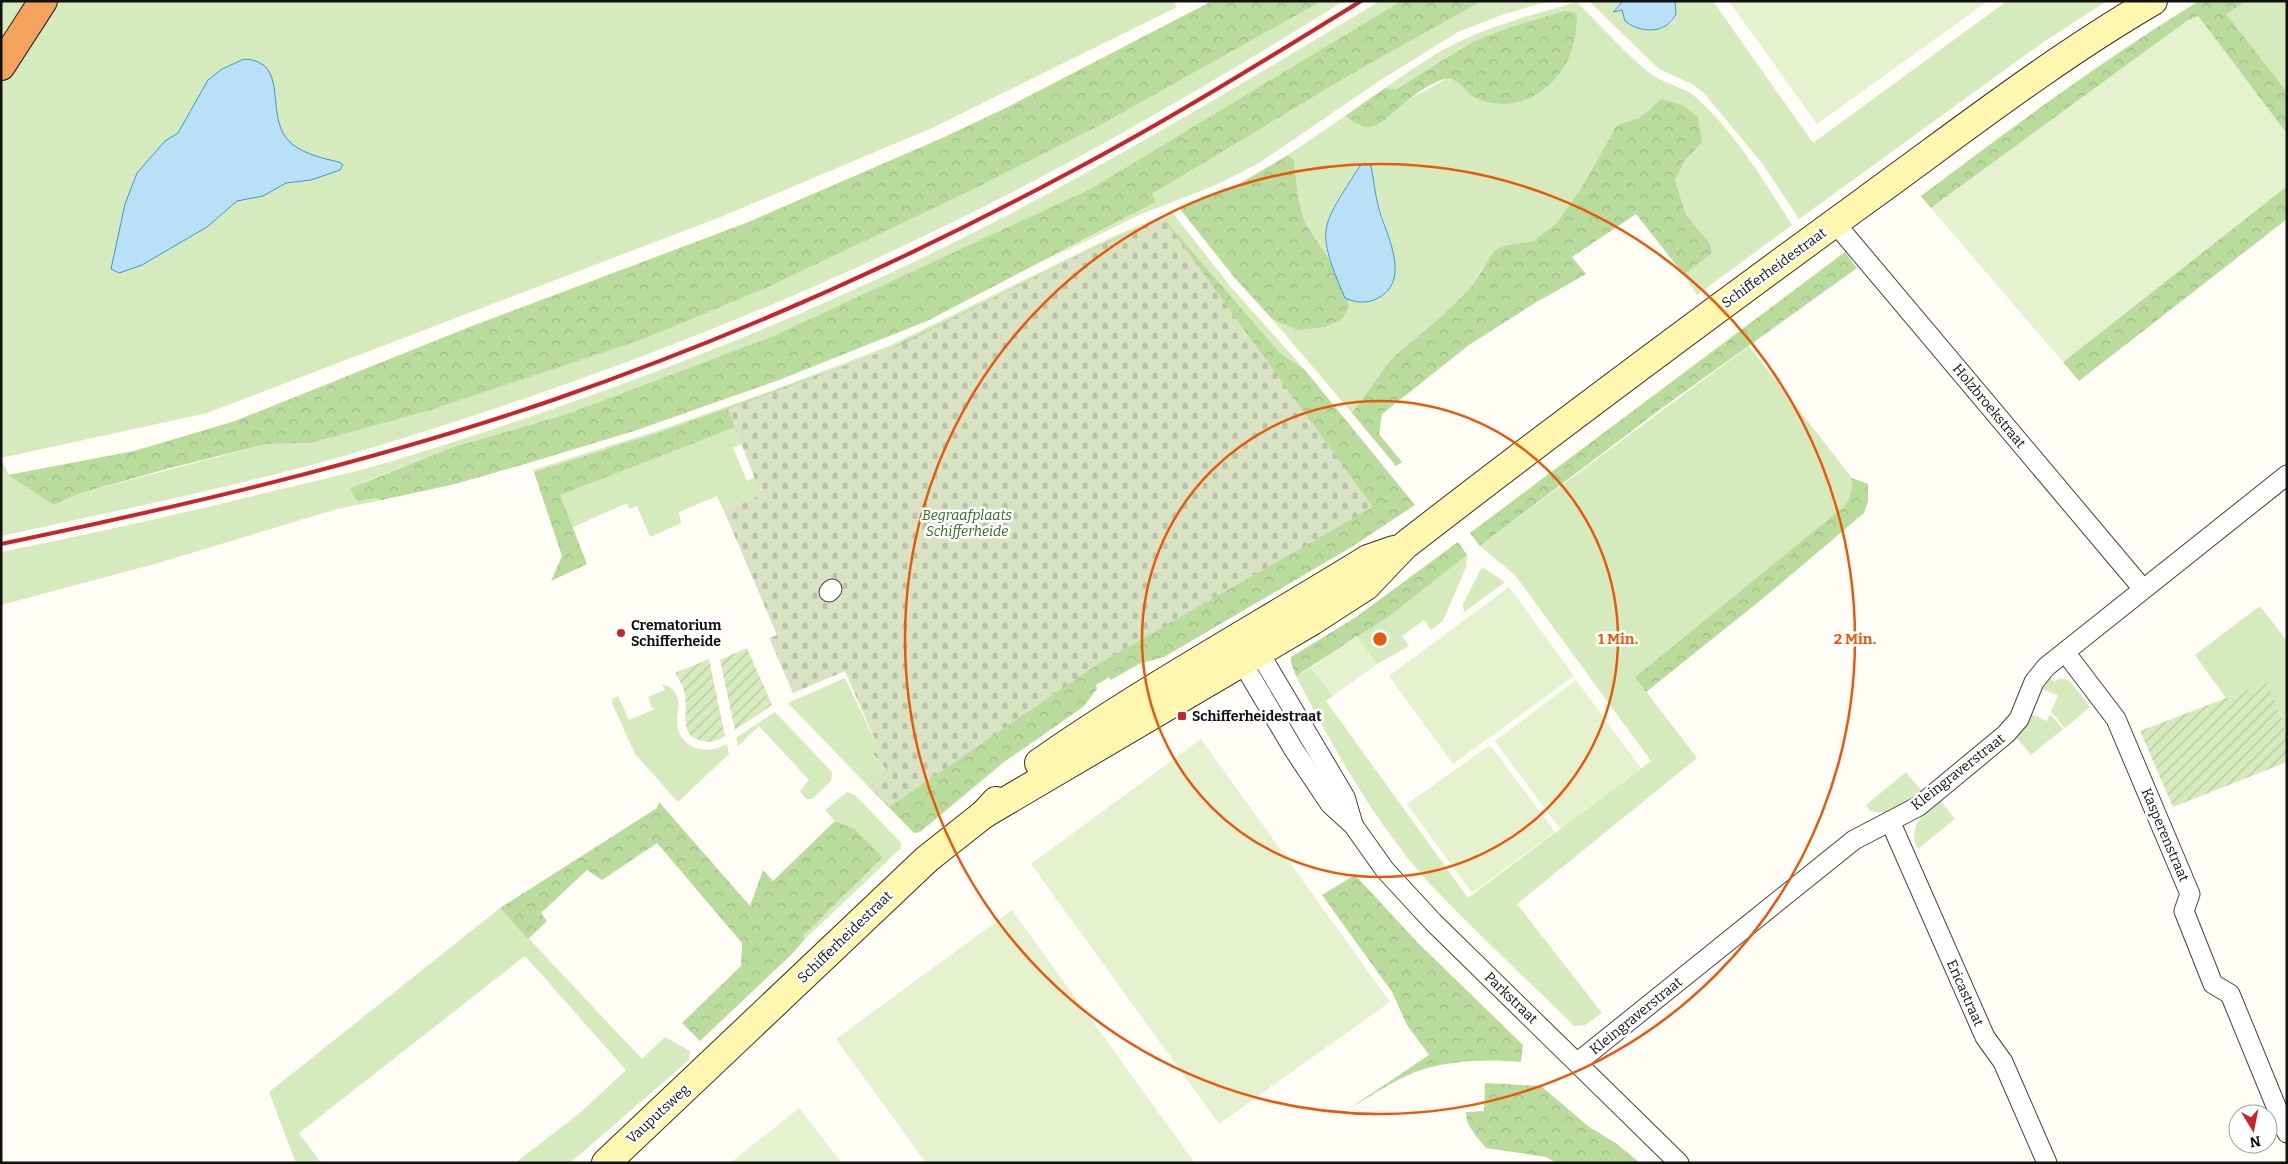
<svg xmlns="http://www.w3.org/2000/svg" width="2288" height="1164" font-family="Bitter,serif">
<defs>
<pattern id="forest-crowns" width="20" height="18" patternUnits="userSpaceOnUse" patternTransform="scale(1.25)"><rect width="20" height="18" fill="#b9dc9c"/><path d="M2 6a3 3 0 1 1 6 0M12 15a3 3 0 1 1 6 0" fill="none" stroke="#9ebc85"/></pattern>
<pattern id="cemetery-stones" width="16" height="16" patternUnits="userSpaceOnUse" patternTransform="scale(1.25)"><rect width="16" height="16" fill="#d9e3c4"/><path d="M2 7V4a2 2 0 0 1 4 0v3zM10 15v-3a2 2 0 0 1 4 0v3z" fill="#b9c2a7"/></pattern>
<pattern id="garden-furrows" width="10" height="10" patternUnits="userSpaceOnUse" patternTransform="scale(1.25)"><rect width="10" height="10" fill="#d5ebbd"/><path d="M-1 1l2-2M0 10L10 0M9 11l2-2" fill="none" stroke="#b6c8a1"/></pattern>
</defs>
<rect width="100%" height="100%" fill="#fffdf5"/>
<!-- grass -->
<g fill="#d5ebbd" fill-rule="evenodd">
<path d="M1,1H35L1,56Z"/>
<path d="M53,1H1173L1177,7L932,128L723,216L207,413L1,458V80Z"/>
<path d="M1322,1H1344C1222,77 1098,150 969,214C777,310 576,386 371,448C250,484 125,509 1,536V458L9,475L55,505L81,493L266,444L311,443L646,338L764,289L968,192L1102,124Z"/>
<path d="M1380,1H1401L1092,188L773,336L567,414L450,448L364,482L360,501L377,498L382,500L337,509L158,563L1,605V552C90,534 178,515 265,493C306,483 348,474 389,462C563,409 736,346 901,268C1067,190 1223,95 1380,1Z"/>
<path d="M1482,1H1549L1504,14L1458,32L1382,79L1259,163L1216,185L1139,215L1041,263L1156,202L1152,194L1355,72Z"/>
<path d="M1589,1H1623L1612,11L1622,9L1636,28C1648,30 1674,30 1676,14C1677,10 1675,5 1675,1H1713L1813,143L2007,1H2107L2042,43L1799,219L1762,163L1704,93L1692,84L1659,69Z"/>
<path d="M2246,1H2287V92L2225,14Z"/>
<path d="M1577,2C1600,25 1623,51 1648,72C1663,84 1684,86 1698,99C1736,134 1764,181 1792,225L1697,295L1684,275L1712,253L1710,243L1686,215L1675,180L1684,162L1702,141L1651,107L1639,118L1617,125L1580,190L1556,225L1533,241L1507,245L1482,268L1472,286L1443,315L1391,359L1352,413L1272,319L1297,330L1348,308V299C1358,303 1368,303 1378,298C1412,281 1383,223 1376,197C1373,187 1373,177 1371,166H1360C1340,196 1316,221 1329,259L1305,223L1298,198L1294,160L1288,155L1345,116L1360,127L1446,79L1455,80L1474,97L1574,46L1576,13L1472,42L1395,89L1385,88C1411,70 1437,51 1467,38C1502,22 1540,13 1577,2Z"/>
<path d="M1172,212L1230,286L1305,370L1279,352L1018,285L884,351L660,432L534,472L533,470L666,428L771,391L889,346L1112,237Z"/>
<path d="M1749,346L1852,478C1852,491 1851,499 1842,508L1635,677L1697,758L1517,904L1602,1013L1585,1025L1574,1026C1527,979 1477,934 1431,885C1378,828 1332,746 1296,676L1311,668L1333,696L1326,701L1468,898L1651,761L1515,575L1480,546Z"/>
<path d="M870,375L815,473L724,511L717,496L679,512L681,523L650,537L637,506L629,509L627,503L571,528L559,495ZM792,422L806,453L747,481L733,448Z"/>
<path d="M1467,555L1466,567L1443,621L1431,630L1424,620L1402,636L1409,646L1377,664L1356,636L1391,615Z"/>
<path d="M1482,567L1505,582L1464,612L1463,604Z"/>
<path d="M2260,606L2287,641V734L2268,682L2226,698L2195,655Z"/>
<path d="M2049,677L2054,682L2060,678L2070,681L2090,707L2065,728L2051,712L2058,695L2041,689Z"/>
<path d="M845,678L879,749L873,755L887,770L868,786L788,703Z"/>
<path d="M662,684C671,686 676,691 678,700C680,707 676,715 677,723C679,749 707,756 727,744L729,754L678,802L635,754L612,703V699L618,696L629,720L655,709L652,708L648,697L665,690Z"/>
<path d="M775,712L832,772L831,781L812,799H806L800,791L809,780L759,726L738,746L736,738Z"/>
<path d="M2031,714L2047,721L2050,714L2063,729L2031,755L2016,737Z"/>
<path d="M1906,772L1922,791C1905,805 1893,816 1870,811L1866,805Z"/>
<path d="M847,792L855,795L901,843V848L805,939L803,936L883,857L855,829L835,821L825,810Z"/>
<path d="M1940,800L1955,819L1918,849C1906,827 1924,813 1940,800Z"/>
<path d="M500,908L642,1059L665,1037L690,1051L689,1060L570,1163H515L581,1112L626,1070L525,956L299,1133L321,1163H296L269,1092Z"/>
</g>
<!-- forest -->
<g fill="url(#forest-crowns)">
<path d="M1212,1H1322L1102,124L968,192L764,289L646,338L430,410L311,443L266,444L170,468L81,493L54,505L8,475L134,451L235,421L467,328L746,223L940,139L1008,107Z"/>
<path d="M1401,1H1482L1355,72L1152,194L1156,202L927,321L779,380L634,431L525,464L455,484L382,500L377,498L360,501L353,496L351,488L450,448L567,414L773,336L1092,188Z"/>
<path d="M2199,1H2246L2226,14L2287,92V134L2198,16L2187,21L1931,208L1921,196C2011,128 2103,60 2199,1Z"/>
<path d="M1565,11L1576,13L1577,17C1576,26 1576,38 1573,47C1560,88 1518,117 1476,98C1465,93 1458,76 1445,79C1423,84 1396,111 1379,124C1364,131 1357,125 1345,116L1385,88L1396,89L1472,42L1511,27Z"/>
<path d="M1661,99L1682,105L1698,117L1702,142L1684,162L1675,180L1686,215L1710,243L1712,253L1684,275L1636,214L1572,257L1586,274L1535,303L1469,345L1382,414L1379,434L1402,462L1396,466L1352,413L1391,359L1443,315L1472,286L1494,251L1507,245L1533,241L1556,224L1580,190L1617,125L1639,118Z"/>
<path d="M1288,155L1294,160L1298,198L1305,223L1329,259L1345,298L1348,299V308L1342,319L1325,327L1297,330L1272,319L1234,277L1180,209L1239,184Z"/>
<path d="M2287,186V219L2079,381L2063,362Z"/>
<path d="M1163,218L1279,352L1305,370L1415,505L1350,548L1164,657L1139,664L1111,680L1109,677L1096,685L1097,689L1083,707L1004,762L920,832L914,833L868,786L887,770L870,375L560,495L587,564L551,581L562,556L534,472L660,432L884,351L1104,243Z"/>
<path d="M1845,252L1857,268L1662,408L1480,546L1470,533Z"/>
<path d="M1852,478L1868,484V501L1864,513L1761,600L1646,692L1635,677L1842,508C1851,499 1852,491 1852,478Z"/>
<path d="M1458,542L1467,555L1391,615L1296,676L1291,663V657L1356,617Z"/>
<path d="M659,802L750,906L763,870L773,881L835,821L855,829L883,857L803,936L805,939L792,954L700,1041L682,1023L741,966L742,943L657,843L602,880L587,870L541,913L547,921L528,939L500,908L657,808Z"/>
<path d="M1355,875L1417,942L1523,1045L1521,1062C1489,1059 1452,1060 1421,1070C1397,1078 1369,1097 1347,1110L1429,1055L1407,1025L1392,992L1322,895Z"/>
<path d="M1485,1083L1541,1086L1588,1126L1617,1144L1640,1163H1557L1546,1157L1486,1148C1478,1138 1465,1125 1466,1112L1484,1111Z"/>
</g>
<!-- cemetery -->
<path fill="url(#cemetery-stones)" d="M1163,218L1373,507L1098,664L889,807L868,786L887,770L873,754L879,749L845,671L793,693L769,638L777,635L724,511L761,495L728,409L901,345L1076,257Z"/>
<!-- garden -->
<g fill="url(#garden-furrows)">
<path d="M747,648L772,705L735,730L720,660Z"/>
<path d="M709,659L725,736C718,741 711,743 703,741C678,737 688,713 685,695C684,687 679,680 675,673Z"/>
<path d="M2268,682L2287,734V762L2173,807L2140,731Z"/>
</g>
<!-- pitch -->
<g fill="#e6f2cf">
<path d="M1729,1H1988L1817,124Z"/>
<path d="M2198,16L2287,134V186L2063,362L1931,208L2187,21Z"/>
<path d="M1509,587L1574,676L1453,764L1389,676Z"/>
<path d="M1356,636L1377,664L1333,696L1311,668Z"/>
<path d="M1576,680L1641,768L1560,829L1495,741Z"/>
<path d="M1201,739L1390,1002L1219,1124L1031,864Z"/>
<path d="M1490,745L1555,832L1472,893L1407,804Z"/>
<path d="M1012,910L1195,1163H926L836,1039Z"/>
<path d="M799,1108L842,1163H730Z"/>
</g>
<!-- water -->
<g fill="#b9e0f7" stroke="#3f96cf">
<path d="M1623,1H1675L1676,14C1666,35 1640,33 1625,21L1622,10L1613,12Z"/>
<path d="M244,59C290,61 265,113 287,139C299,153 321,158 339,162L343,165L340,170L311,180L286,183L263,196L237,201L207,227L142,265L119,273L111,269L125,204L137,173L165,141L178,133L208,80L222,69Z"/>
<path d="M1365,163L1371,166C1374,181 1375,195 1379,209C1386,234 1412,280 1378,298C1367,304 1356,303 1345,298C1315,228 1320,228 1360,166Z"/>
</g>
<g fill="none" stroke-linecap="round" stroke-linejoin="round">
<!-- street casing -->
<g stroke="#444" stroke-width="21">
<g id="street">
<path d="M1835,223L2143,589"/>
<path d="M829,592L832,589"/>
<path d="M1249,646L1259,653L1266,664L1345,797L1353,824"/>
<path d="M1240,652L1242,662L1294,750L1330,804L1353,825L1385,870L1433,922L1679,1163"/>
<path d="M2065,652L2116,719L2190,894L2184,911L2213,984L2230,994L2287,1133"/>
<path d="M1890,821L1985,1037L2003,1062L2047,1163"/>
<path d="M1578,1062L1854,840L1919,806L2006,734L2019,719L2034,682L2046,667L2287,475"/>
</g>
</g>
<!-- secondary casing -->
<g stroke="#333" stroke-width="30">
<g id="secondary">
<path d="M1039,763C1145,689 1258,627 1368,559L1394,550"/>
<path d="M984,814L1312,621L1366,586L1404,546C1556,428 1711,313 1866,200C1960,132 2052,60 2153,1"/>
<path d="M606,1163L927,859L984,814L996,801"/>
</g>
</g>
<!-- highway casing -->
<g stroke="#222" stroke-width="30">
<path id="highway" d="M1,66L43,1"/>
</g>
<!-- street -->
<use href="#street" stroke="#fff" stroke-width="19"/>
<!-- secondary -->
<use href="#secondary" stroke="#fff6b0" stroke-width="28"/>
<!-- highway -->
<use href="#highway" stroke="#f5a25d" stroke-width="28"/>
<!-- rail -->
<path stroke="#c4262e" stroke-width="4" d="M1,544C188,505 372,462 553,400C732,338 907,260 1074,170C1172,118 1267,59 1361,1"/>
</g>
<!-- distance rings -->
<g fill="none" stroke="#e8590c" stroke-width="2.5">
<circle cx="1380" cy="639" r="238"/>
<circle cx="1380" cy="639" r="475"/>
</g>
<!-- markers -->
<g fill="#c4262e" stroke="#fff" stroke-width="2">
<circle cx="621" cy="633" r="5"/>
<rect x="1177" y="711" width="10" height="10" rx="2.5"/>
</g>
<g text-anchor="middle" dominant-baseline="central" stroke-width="5" stroke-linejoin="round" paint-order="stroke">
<!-- street labels -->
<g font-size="14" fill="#111" stroke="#fff">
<text transform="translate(1774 268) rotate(-36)">Schifferheidestraat</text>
<text transform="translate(1989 406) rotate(50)">Holzbroekstraat</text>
<text transform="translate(1958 772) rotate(-38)">Kleingraverstraat</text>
<text transform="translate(2165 835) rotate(67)">Kasperenstraat</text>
<text transform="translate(845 937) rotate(-44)">Schifferheidestraat</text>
<text transform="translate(1965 993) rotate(66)">Ericastraat</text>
<text transform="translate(1511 998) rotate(44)">Parkstraat</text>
<text transform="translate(1636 1016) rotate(-39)">Kleingraverstraat</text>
<text transform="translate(658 1114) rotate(-43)">Vauputsweg</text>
</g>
<!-- park labels -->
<g font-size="14" font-style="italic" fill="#2f6b1f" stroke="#fff">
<text x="967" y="515">Begraafplaats<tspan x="967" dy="16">Schifferheide</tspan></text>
</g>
<!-- poi labels -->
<g font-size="14" font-weight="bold" fill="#111" stroke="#fff" text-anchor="start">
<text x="631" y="625">Crematorium<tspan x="631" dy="16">Schifferheide</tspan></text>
<text x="1192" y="716">Schifferheidestraat</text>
</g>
</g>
<circle cx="1380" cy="639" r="8" fill="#e8590c" stroke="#fff" stroke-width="2.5"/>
<g font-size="15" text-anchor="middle" font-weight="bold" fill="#e8590c" stroke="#fff" stroke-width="5" stroke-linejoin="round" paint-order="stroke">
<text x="1618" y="644">1 Min.</text>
<text x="1855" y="644">2 Min.</text>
</g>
<!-- border -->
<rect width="2288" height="1164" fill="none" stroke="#111111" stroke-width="5"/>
<!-- north arrow -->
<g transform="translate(2253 1129) rotate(170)"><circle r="24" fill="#ffffff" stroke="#a0a0a0"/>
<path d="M0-4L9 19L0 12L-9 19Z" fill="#c4262e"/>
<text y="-8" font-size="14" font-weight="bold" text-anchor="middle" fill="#111111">N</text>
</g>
</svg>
